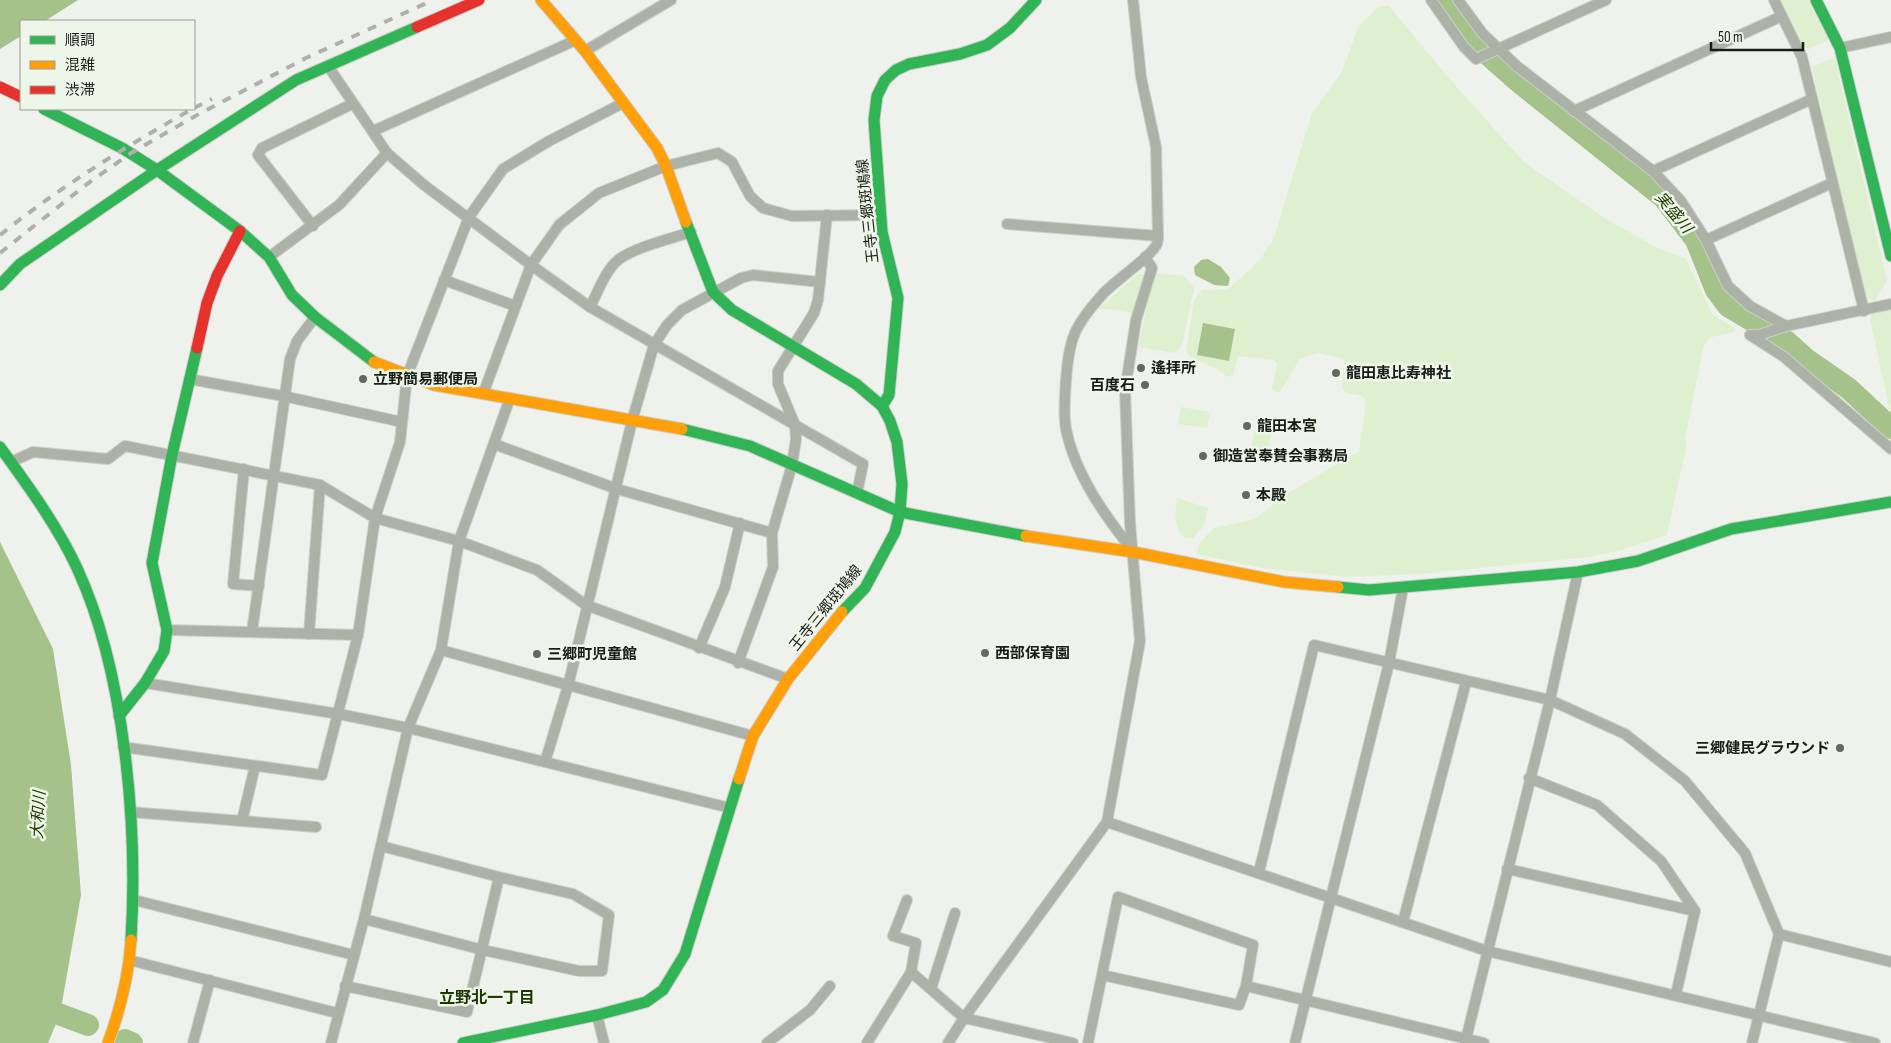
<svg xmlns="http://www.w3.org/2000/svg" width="1891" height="1043" font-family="'Sofia Sans Condensed','Noto Sans JP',sans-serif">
<rect width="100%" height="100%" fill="#eff2ec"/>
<!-- green -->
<g fill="#dff0d1">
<path d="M1781,0H1808L1828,38L1827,41L1809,49L1805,48Z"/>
<path d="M1380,6H1389L1448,77L1524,162L1606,219L1656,247L1686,259L1712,314L1736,329L1734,332L1712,337L1704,344L1685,439L1687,443L1667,535L1614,552L1588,557L1420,574L1347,577L1263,568L1196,554L1201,541L1214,528L1255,519L1285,495L1359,451L1366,401L1363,396L1346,393L1342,389L1344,360L1342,358L1317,353L1300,359L1280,392H1276L1272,389L1277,363L1274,360L1238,356L1233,375L1228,377L1218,370L1192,358L1186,352L1194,300L1202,290L1228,289L1259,261L1273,240L1312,113L1342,71L1359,25Z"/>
<path d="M1831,59H1835L1887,281L1875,301L1863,296L1812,67Z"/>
<path d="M1154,273L1184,276L1194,288L1182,346L1174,353L1138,347Z"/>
<path d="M1138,274H1146L1139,290L1133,313L1099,308Z"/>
<path d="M1889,310L1891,311V416L1870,319L1872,314Z"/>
<path d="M1181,407L1210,412L1207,428L1178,424Z"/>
<path d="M1254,431L1271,434L1268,452L1251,449Z"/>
<path d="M1177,498L1208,508L1204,525L1193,538H1185C1173,530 1175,510 1177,498Z"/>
</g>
<!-- water -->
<g fill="#a4c289">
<path d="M0,0H78L45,21H21V36L0,49Z"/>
<path d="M1208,259L1221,267L1230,278L1228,286L1214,285L1195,275L1194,267L1201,260Z"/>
<path d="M1203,323L1235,329L1229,361L1197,355Z"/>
<path d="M0,542L53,649L71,765L81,895L60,1014L48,1043H0Z"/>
</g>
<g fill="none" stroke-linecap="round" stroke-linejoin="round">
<!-- river -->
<g stroke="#a4c289" stroke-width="22">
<path d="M1447,0L1478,46L1520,83L1664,198L1696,240L1716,290L1728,306L1786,341L1806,359L1848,388L1891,428"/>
<path d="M32,1004L88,1025"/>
<path d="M125,1040L132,1043"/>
</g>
<!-- street casing -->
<g stroke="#cdcfcb" stroke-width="12">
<g id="street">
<path d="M1431,0L1464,47L1476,59L1606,0"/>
<path d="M1458,0L1483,34L1518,67L1653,171L1681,201L1706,240L1728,286L1750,306L1786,326"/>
<path d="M1774,0L1802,57L1864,311"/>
<path d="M1840,48L1891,37"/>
<path d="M585,51L671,0"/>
<path d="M328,66L387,153L424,185L531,265L590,307L863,464L857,493"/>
<path d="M1574,111L1782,16"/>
<path d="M373,131L576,40"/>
<path d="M1653,171L1812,99"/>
<path d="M1007,224L1158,236"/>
<path d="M313,226L258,155L262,148L352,104"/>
<path d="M1706,240L1832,183"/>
<path d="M269,257L339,205L387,153"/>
<path d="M444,280L515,306"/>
<path d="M590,307C598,292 605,271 618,260C635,247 670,239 691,232"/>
<path d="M1750,335L1784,357L1891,449"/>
<path d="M1750,335H1759L1786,326L1891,304"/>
<path d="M189,379L283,396L402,422"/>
<path d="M483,394L531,265L559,225L599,193L666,166L718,153L732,162L750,196L763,208L792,216L881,215"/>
<path d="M494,444L617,489L772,533"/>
<path d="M11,462L33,452L108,459L125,446L320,485L375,518L459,541L537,570L586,605L788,679"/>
<path d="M244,469L233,584L259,586"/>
<path d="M1133,551C1105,516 1075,474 1066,429C1063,413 1065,396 1066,380C1069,339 1074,326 1102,295C1114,281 1147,260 1155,247C1157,245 1158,240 1158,236L1156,147L1141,77L1133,0"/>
<path d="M167,630L358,635"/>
<path d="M252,632L290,359L297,341L315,317"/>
<path d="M309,634L320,485"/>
<path d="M699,648L725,587L740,523"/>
<path d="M441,650L753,736"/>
<path d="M738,663L773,567L772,533L792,465L796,439L795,425L778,384V371L814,313L818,300L827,215"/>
<path d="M145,683L339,714L408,728L730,808"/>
<path d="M123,747L322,775L358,635L375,518L400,442L407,376L469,217L503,169L549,141L623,103"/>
<path d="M545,762L568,686L632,421L654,345L667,325L682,310L741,278L753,275L820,282"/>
<path d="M1529,778L1597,805L1661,861L1695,911L1676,994"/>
<path d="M130,812L242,821L255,766"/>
<path d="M242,821L316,827"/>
<path d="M1107,822L1487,951L1875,1043"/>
<path d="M1507,869L1695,911"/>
<path d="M1259,872L1314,645L1550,700L1625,734L1685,781L1745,853L1779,934"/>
<path d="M134,900L354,955"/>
<path d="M907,900L893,936L916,943L911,972"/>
<path d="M364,919L483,950L579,971H602L609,915L573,894L499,877L381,846"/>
<path d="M1403,922L1466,682"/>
<path d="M129,960L337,1013"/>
<path d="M1102,975L1239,1005L1246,986"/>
<path d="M345,986L467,1012L499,877"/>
<path d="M931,989L955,913"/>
<path d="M597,1015L604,1043"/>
<path d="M193,1043L210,980"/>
<path d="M331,1043L364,919L408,728L441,650L459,541L510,398"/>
<path d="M767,1043L810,1010L830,986"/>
<path d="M867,1043L911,972L964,1018L1073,1043"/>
<path d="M948,1043L964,1018L1107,822L1140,641L1130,523L1125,390L1136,320L1152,268L1145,257"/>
<path d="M1088,1043L1118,897L1253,945L1246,986L1484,1043"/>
<path d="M1295,1043L1389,663L1403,588"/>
<path d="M1465,1043L1550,700L1578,572"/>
<path d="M1752,1043L1779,934L1891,962"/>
</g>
</g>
<!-- fast casing -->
<g stroke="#cdcfcb" stroke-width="13">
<g id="fast">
<path d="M1816,0L1840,48L1891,256"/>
<path d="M44,109L122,148L157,170L240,231L269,257L292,295L315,317L374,362"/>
<path d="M686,222L713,292L732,310L856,384L882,406L890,421L897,442L902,484L900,512L895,532L865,588L842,612"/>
<path d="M0,285L20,264L157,170L296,80L417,27"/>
<path d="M882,406L889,395L898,298L882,232L874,120L877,96L885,80L896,70L909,64L960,54L987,45L1010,28L1036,0"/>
<path d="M682,429L750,446L900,512L1026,536"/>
<path d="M0,447C28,486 57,525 77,568C125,672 138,827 131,940"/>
<path d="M1338,587L1369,590L1578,572L1638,561L1731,529L1891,502"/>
<path d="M119,716L145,683L164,651L167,630L152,563L172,455L197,348"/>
<path d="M463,1043L597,1015L646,1002L663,990L685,954L739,779"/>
</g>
</g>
<!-- slow casing -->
<g stroke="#cdcfcb" stroke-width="13">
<g id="slow">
<path d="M541,0L585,51L657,148L666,166L686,222"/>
<path d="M374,362L434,385L682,429"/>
<path d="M1026,536L1133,552L1284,582L1338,587"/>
<path d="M739,779L753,736L788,679L842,612"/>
<path d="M108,1043C120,1010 129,976 131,940"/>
</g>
</g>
<!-- jam casing -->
<g stroke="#cdcfcb" stroke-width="13">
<g id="jam">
<path d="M417,27L479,0"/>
<path d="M0,87L21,97"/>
<path d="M197,348L207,303L217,276L240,231"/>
</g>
</g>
<!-- street -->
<use href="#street" stroke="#acb2a7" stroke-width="10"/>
<!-- fast -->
<use href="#fast" stroke="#30b455" stroke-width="11"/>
<!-- slow -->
<use href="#slow" stroke="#ff9f0a" stroke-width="11"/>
<!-- jam -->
<use href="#jam" stroke="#e5322d" stroke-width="11"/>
<!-- rail -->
<g stroke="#adb1a9" stroke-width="4" stroke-dasharray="9 9" stroke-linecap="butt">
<path d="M194,108L212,99"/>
<path d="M0,235C60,187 125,147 192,109"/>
<path d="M0,253L87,184L131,153L199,114L306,58L433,0"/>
</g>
</g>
<!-- markers -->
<g fill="#656762" stroke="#eef5e9" stroke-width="2">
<circle cx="1141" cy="368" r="5"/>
<circle cx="1336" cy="373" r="5"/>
<circle cx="363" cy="379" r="5"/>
<circle cx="1145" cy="385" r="5"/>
<circle cx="1247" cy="426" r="5"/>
<circle cx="1203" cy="456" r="5"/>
<circle cx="1246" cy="495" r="5"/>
<circle cx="985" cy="653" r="5"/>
<circle cx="537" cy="654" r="5"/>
<circle cx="1840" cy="748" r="5"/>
</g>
<g text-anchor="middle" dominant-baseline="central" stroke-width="5" stroke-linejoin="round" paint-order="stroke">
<!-- street labels -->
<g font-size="15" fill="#1a1c18" stroke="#eef5e9">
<text transform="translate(868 211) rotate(-96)">王寺三郷斑鳩線</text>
<text transform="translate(826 608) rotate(-51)">王寺三郷斑鳩線</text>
</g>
<!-- poi labels -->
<g font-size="15" font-weight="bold" fill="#1a1c18" stroke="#eef5e9" text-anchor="start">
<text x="1151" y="368">遙拝所</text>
<text x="1346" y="373">龍田恵比寿神社</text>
<text x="373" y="379">立野簡易郵便局</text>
<text x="1135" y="385" text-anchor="end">百度石</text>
<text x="1257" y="426">龍田本宮</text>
<text x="1213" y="456">御造営奉賛会事務局</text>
<text x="1256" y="495">本殿</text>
<text x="995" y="653">西部保育園</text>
<text x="547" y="654">三郷町児童館</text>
<text x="1830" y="748" text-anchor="end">三郷健民グラウンド</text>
</g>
<!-- water labels -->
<g font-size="16" font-style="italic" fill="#223c01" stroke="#eef5e9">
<text transform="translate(1673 213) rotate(50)">実盛川</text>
<text transform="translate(39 815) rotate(-87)">大和川</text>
</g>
<!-- neighbourhood labels -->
<g font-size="16" font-weight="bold" fill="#1e3502" stroke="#eef5e9">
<text x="487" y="998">立野北一丁目</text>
</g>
</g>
<!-- legend -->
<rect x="20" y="20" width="175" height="90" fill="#eef5e9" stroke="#999e95"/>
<rect x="30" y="36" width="25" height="8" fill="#30b455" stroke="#999e95"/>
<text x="65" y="45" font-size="15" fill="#1a1c18">順調</text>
<rect x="30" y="61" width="25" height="8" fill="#ff9f0a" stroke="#999e95"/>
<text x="65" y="70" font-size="15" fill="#1a1c18">混雑</text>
<rect x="30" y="86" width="25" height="8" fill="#e5322d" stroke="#999e95"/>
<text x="65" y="95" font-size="15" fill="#1a1c18">渋滞</text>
<!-- scale -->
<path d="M1711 42v8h92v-8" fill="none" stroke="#1a1c18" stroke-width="2.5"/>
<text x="1718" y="42" font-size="15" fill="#1a1c18" stroke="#eef5e9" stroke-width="4" paint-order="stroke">50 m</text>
</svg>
